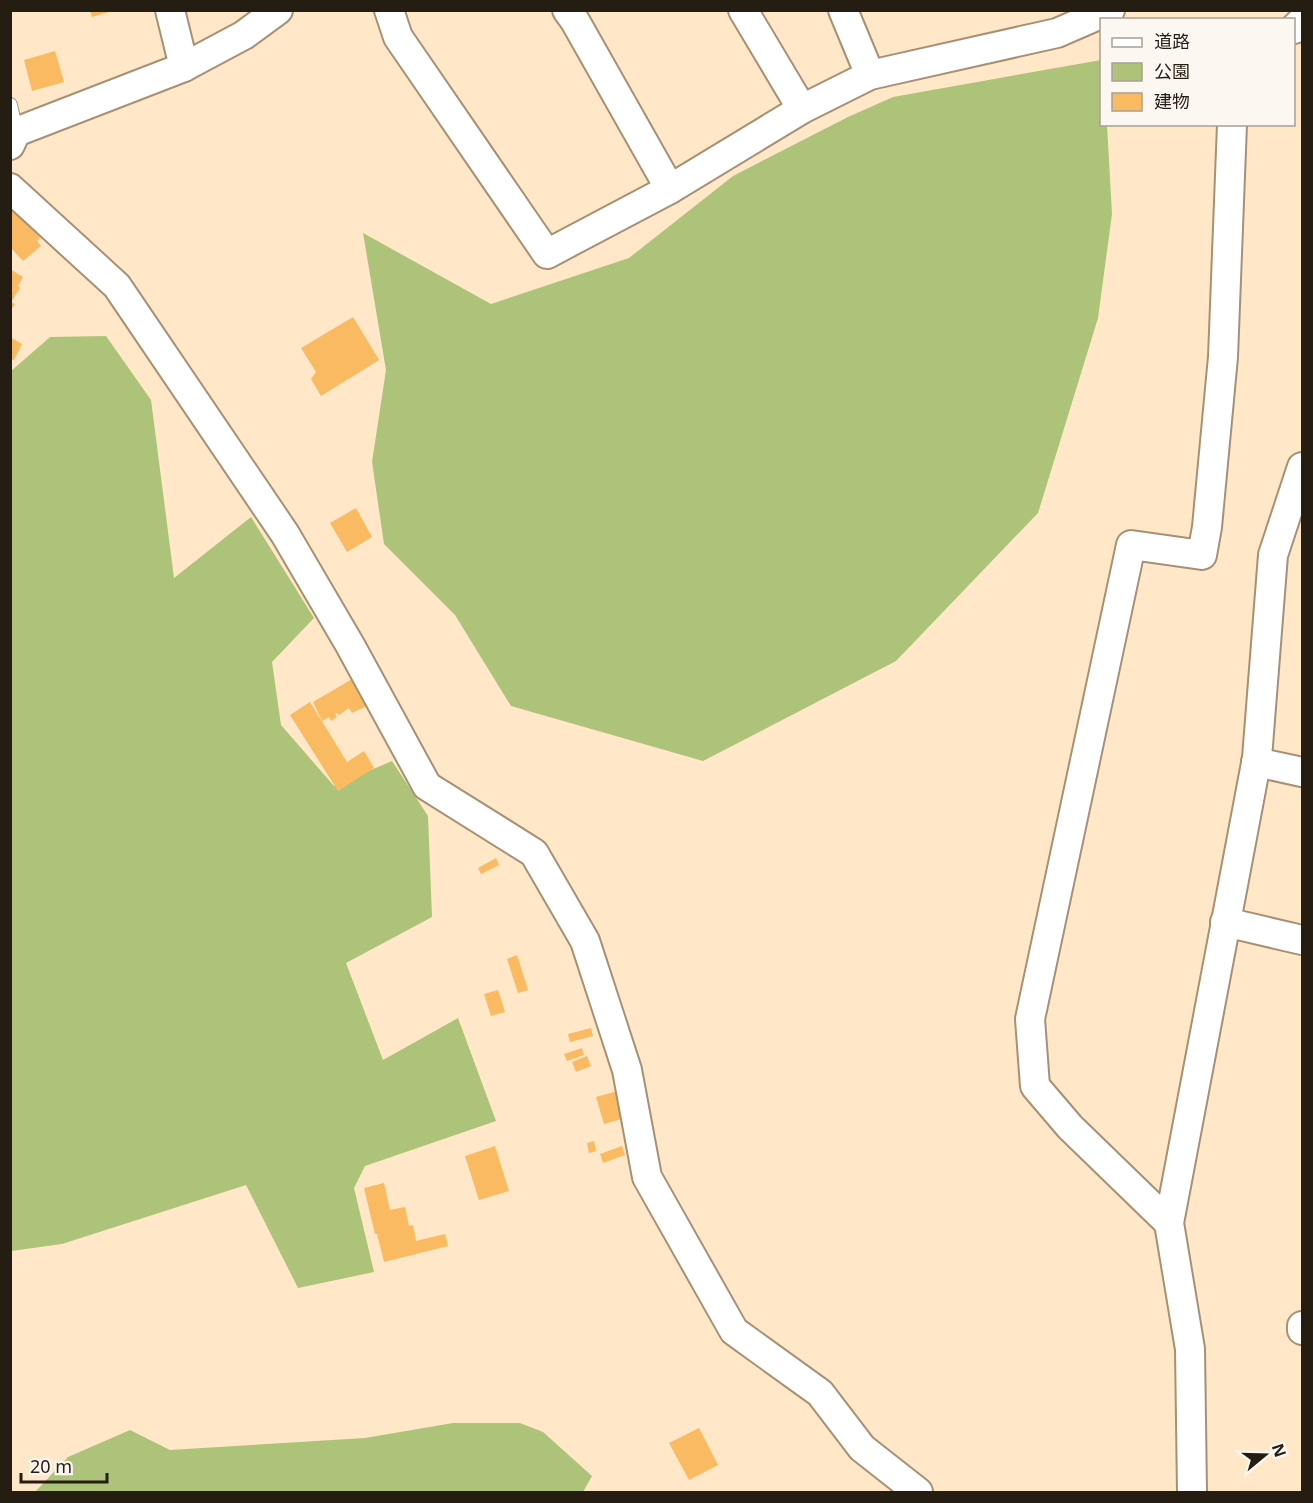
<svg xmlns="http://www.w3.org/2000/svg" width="1313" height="1503" font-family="'Noto Sans','Noto Sans JP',sans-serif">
<rect width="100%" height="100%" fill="#ffe7c8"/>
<!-- green -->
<g fill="#adc379">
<path d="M1101,60L1102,124L1107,125L1112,214L1098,318L1038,513L896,661L703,761L511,706L455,615L384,544L372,462L386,370L363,233L491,304L629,258L733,176L848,117L893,97Z"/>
<path d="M106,336L151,400L174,578L251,517L314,618L272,662L281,725L334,786L392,761L428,816L432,917L346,963L383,1060L458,1018L496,1121L365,1166L354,1188L374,1272L298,1288L246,1185L62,1244L11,1251L10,372L50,337Z"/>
<path d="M453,1423H520L543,1432L592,1476L583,1492H35L68,1457L130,1430L170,1450L365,1438Z"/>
</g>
<!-- building -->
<g fill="#f9ba61">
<path d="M90,10H112V11L92,17Z"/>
<path d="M55,51L64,82L32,91L24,60Z"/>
<path d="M19,203L38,226L33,230L40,238L37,241L41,246L23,261L10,247V211Z"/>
<path d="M10,269L23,277L18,286L20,288L11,302L15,304L10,311Z"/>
<path d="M353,317L379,360L321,396L311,379L316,372L301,348Z"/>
<path d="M10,337L22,344L14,360L10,359Z"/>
<path d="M356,508L372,537L347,552L330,523Z"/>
<path d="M359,675L373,703L352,713L349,708L339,715L337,713L335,714L337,717L331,721L329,717L322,721L313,702Z"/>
<path d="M310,702L347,762L364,751L374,768L338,791L290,715Z"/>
<path d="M496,858L499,865L481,874L478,868Z"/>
<path d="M517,955L528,990L518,993L507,959Z"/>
<path d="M498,990L505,1012L491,1016L484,994Z"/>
<path d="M591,1028L593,1036L570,1042L568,1034Z"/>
<path d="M582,1048L584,1055L567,1061L564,1054Z"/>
<path d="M587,1056L591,1066L576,1072L572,1062Z"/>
<path d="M621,1090L628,1117L604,1124L596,1097Z"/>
<path d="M594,1141L596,1151L589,1153L587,1143Z"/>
<path d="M495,1146L509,1191L479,1200L465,1156Z"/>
<path d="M622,1146L625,1155L603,1163L600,1154Z"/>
<path d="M384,1183L390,1210L405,1207L409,1226L413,1225L416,1241L445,1234L448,1246L384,1262L377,1234H375L364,1188Z"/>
<path d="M699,1428L718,1465L689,1480L669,1443Z"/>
</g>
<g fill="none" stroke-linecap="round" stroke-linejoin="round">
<!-- service casing -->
<g stroke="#a79074" stroke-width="16">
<path id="service" d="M10,105L16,132"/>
</g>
<!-- minor casing -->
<g stroke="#a79074" stroke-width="32">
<g id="minor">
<path d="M389,10L398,37L547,254L670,189L802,109L870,75L1057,33L1110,10"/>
<path d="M567,10L575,21L670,189"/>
<path d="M743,10L802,109"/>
<path d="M843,10L870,75"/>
<path d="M1294,29L1302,21"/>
<path d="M184,67L244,35L278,10"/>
<path d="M10,145L16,132L184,67L170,10"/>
<path d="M10,188L117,286L285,534L350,645L427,786L534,853L585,941L627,1070L647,1177L734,1331L820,1393L862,1448L918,1492"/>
<path d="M1256,762L1302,772"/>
<path d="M1225,922L1302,940"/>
<path d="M1169,1223L1070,1127L1035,1086L1030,1019L1131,545L1202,555L1207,527L1223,357L1232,124"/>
<path d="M1302,1326V1330"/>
<path d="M1192,1492L1190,1349L1169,1223L1257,758L1273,555L1302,467"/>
</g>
</g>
<!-- service -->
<use href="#service" stroke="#fff" stroke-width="14"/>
<!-- minor -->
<use href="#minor" stroke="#fff" stroke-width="28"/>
</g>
<!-- border -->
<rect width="1313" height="1503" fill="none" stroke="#261d12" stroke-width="24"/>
<!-- legend -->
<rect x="1100" y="18" width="195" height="108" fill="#fcf7f1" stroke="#a6a098" stroke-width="1.5"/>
<rect x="1112" y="38" width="30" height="9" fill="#ffffff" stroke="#a6a098" stroke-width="1.5"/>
<text x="1154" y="48" font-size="18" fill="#261d12">道路</text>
<rect x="1112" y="63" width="30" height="18" fill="#adc379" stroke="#a6a098" stroke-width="1.5"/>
<text x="1154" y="78" font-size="18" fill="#261d12">公園</text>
<rect x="1112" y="93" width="30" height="18" fill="#f9ba61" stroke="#a6a098" stroke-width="1.5"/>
<text x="1154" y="108" font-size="18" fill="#261d12">建物</text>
<!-- north arrow -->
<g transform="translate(1265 1455) rotate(71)" stroke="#fcf7f1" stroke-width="4.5" paint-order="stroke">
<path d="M0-4.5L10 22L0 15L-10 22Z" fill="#261d12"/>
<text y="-9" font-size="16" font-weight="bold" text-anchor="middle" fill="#261d12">N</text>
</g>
<!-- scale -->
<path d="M21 1473v9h86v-9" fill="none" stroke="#261d12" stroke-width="3"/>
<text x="30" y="1473" font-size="18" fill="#261d12" stroke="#fcf7f1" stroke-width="4.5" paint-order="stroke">20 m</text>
</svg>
